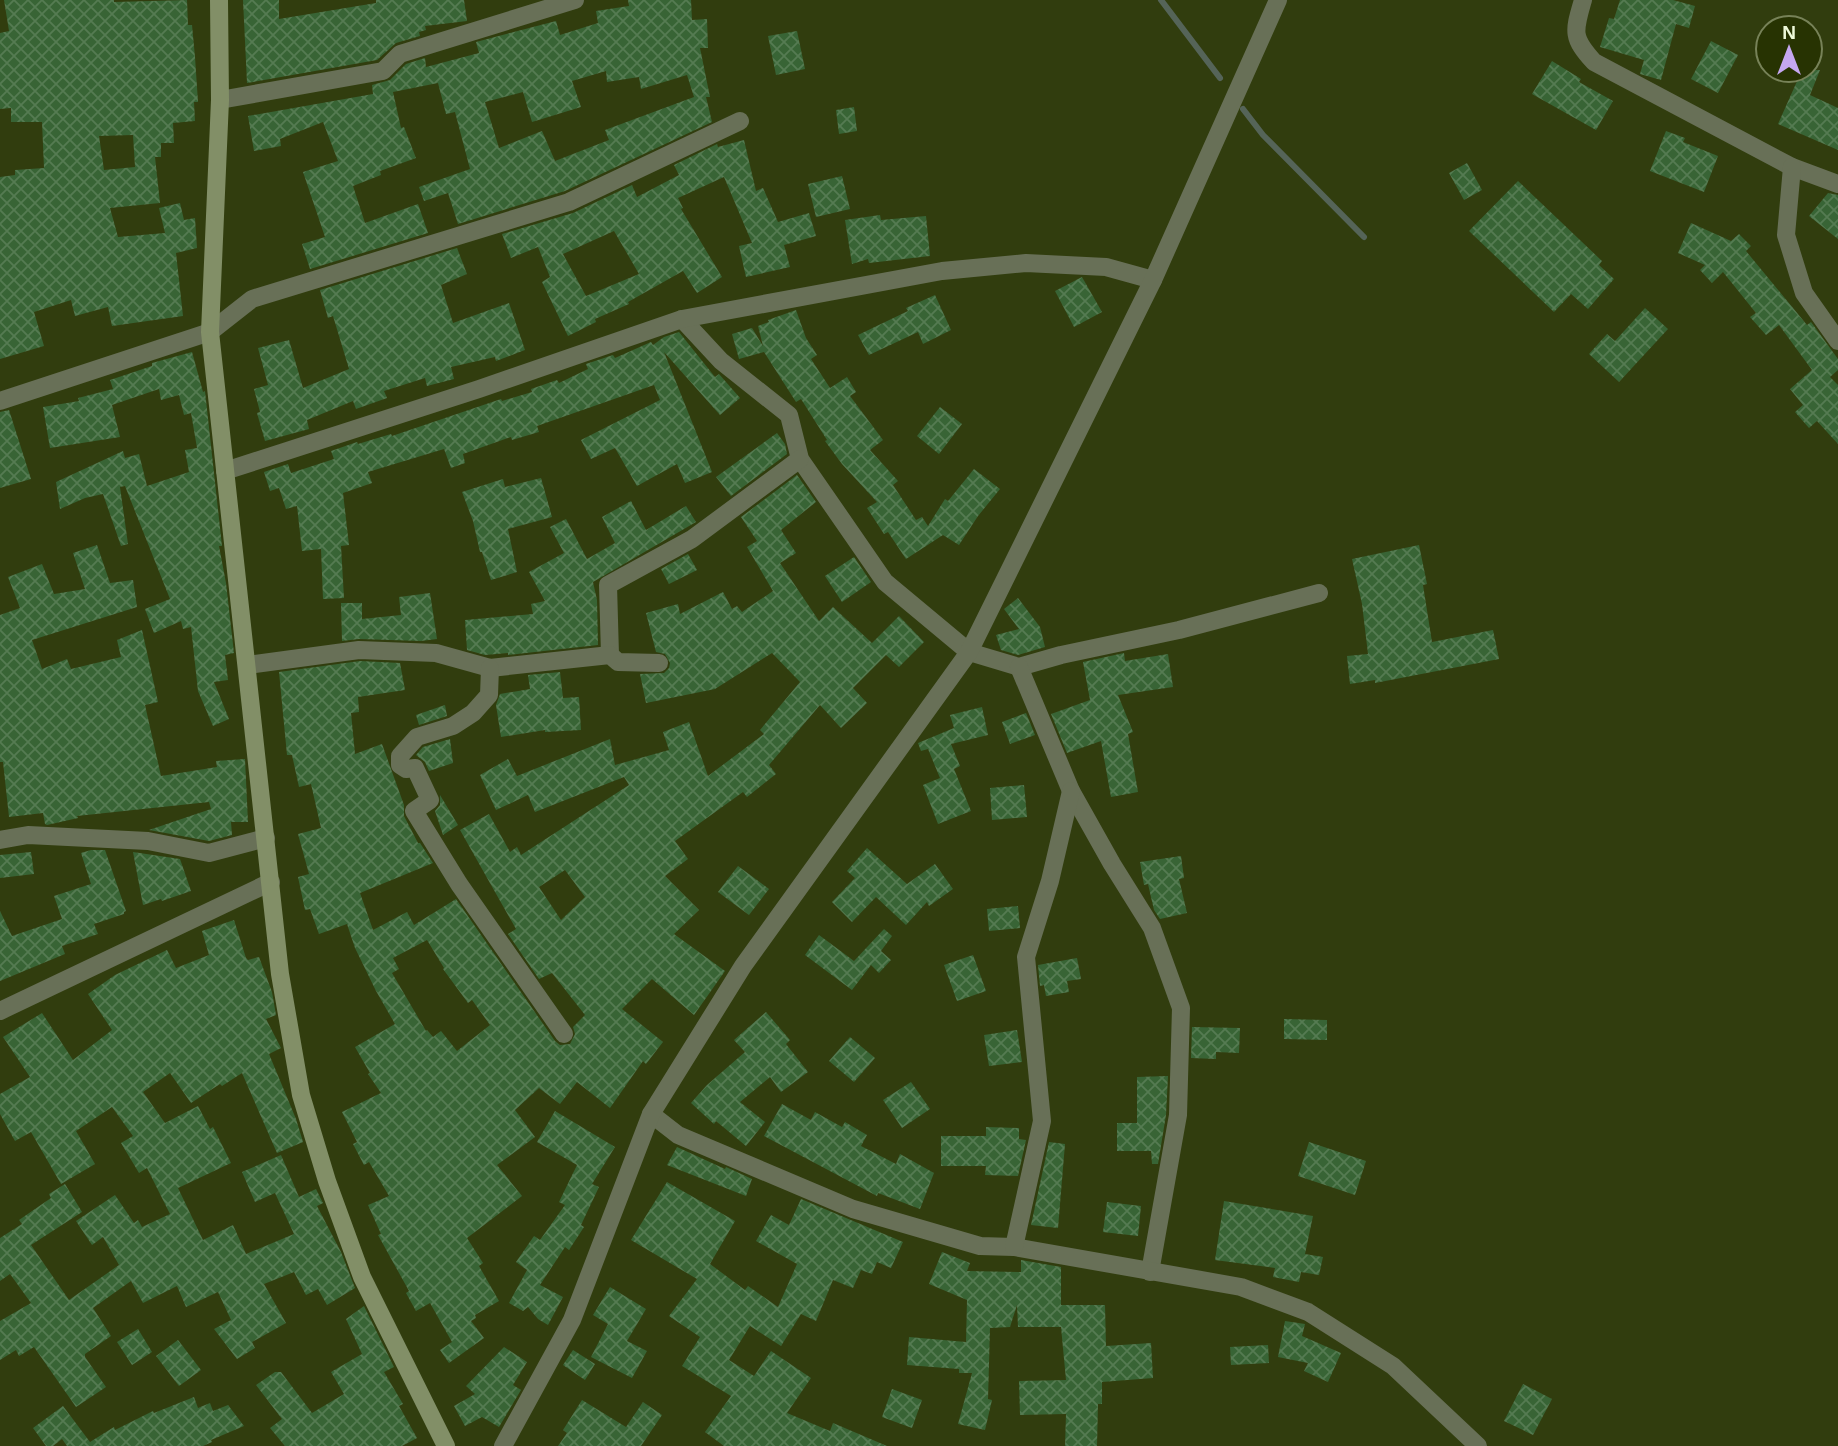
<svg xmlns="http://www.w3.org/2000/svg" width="1838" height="1446" font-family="Helvetica,sans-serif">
<defs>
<pattern id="building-cross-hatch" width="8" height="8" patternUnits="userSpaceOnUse" patternTransform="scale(1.75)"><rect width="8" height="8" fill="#386435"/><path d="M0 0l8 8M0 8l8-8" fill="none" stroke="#557b52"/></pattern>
</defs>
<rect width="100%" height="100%" fill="#313d0e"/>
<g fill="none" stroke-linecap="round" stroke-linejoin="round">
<!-- stream -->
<g stroke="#556458" stroke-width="6">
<path d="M1161,0L1220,78"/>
<path d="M1243,109L1263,135L1364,237"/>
</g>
</g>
<!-- building -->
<g fill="url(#building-cross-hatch)" fill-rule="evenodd">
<path d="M4,0H114V2L187,0L188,25H192L195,57L198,102H194L195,121L173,123L174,143H161V157H155L160,203L110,208L118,237L165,233L159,208L180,203L184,220L195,218L197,248L176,253L183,316L112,326L108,307L75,316L71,300L34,312L44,346L0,359V177L15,175V170L44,168L42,122H11V108L0,109V33L9,31ZM133,135L135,167L104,170L99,136Z"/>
<path d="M243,0H279V19L376,3V0H464L467,21L425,26L426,30L419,32L420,36L396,43L377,60L247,83Z"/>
<path d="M628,0H691L692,20L707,19L708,48H700L710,97H706L712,122L565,191L458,224L448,193L424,201L419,187L470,169L455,112L446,114L438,83L393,92L401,128L404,127L416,158L380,171L381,175L353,186L365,223L418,204L428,233L310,269L302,244L325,237L303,172L338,161L323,122L280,139L281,146L254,151L248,116L373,94L372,85L390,80L406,64L425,58L426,67L479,53L476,42L556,21L560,35L598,23L596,11L629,6ZM606,71L607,82L639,77L641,89L687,75L694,97L605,130L609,140L555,161L542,131L499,148L485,102L523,92L532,122L581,107L572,81Z"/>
<path d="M1620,0H1673L1695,6L1689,28L1676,24L1661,80L1640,74L1644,60L1600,47L1609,18L1614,19Z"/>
<path d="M797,31L805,69L776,75L768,36Z"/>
<path d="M1711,41L1738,55L1718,93L1691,79Z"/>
<path d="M1552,61L1581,79L1579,82L1613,101L1596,130L1532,94Z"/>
<path d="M1802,70H1820L1810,95L1838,108V150L1778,124Z"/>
<path d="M854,107L857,131L839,134L836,110Z"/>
<path d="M1666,131L1685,138L1683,142L1718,156L1704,192L1650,171Z"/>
<path d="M744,140L756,191L763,188L778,222L809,213L816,236L784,245L790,267L746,277L739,246L752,243L724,177L678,198L683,208L681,209L722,277L697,293L683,271L628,302L629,304L595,319L596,322L568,336L542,282L550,277L538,247L511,258L502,234L573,213L632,185L637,197L679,175L674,165L717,144L718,147ZM614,231L639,274L586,296L563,254Z"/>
<path d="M1467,163L1482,190L1464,200L1449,173Z"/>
<path d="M842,176L850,209L816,217L808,184Z"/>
<path d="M1518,181L1602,261L1599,265L1614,279L1588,309L1571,294L1554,312L1469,231Z"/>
<path d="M1828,193L1838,195V239L1809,216Z"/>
<path d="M880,215L881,220L926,216L930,256L869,263L868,259L852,264L845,220Z"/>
<path d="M1691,223L1731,241L1739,234L1751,246L1746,251L1807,325L1811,322L1838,359V370L1830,377L1838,385V444L1817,421L1809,428L1795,412L1803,405L1790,389L1812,370L1779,325L1766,335L1750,317L1756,313L1723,272L1712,283L1700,270L1705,265L1678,253Z"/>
<path d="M457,248L467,274L441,285L453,323L509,303L525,350L496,361L495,357L451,367L454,379L427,386L425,378L384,391L387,398L356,409L353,401L307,420L309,429L265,441L257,413L260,412L254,389L268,385L258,348L289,340L303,388L349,369L333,316L328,318L320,290Z"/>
<path d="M1082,277L1102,312L1074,327L1055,291Z"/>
<path d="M935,295L951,330L923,344L918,332L869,355L858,335L908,311L906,308Z"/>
<path d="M1645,308L1668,329L1619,382L1589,354L1607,334L1615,341Z"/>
<path d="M796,310L806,338L817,355L811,359L830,388L847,377L856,392L850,396L883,440L870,450L898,481L893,485L916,520L922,517L928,526L945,499L948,501L974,469L1000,489L978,516L959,545L943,535L906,559L888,532L884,534L867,508L877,502L842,464L825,441L827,440L801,399L796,402L764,352L739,359L732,334L752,328L763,346L758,326L769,322L768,320Z"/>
<path d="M679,332L715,377L719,374L740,398L720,415L664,352L712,472L685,483L677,464L637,486L615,448L591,459L581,440L660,400L654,385L537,426L539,432L512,440L511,437L463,454L465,463L451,468L444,449L368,472L372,483L343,493L349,545L341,546L344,598L323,599L321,549L302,551L297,506L286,509L279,488L270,491L264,472L288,464L291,473L334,459L331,451L357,442L358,444L391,434L392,436L501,399L502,401L532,392L531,389L557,380L559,383L588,369L586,364L613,355L615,358L651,342L653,345L664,337Z"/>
<path d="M192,352L203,392L205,391L222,546H219L226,583L234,653L225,655L228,680L214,682L229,719L213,726L198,691L191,627L183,629L181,621L154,633L145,609L170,599L125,486L120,487L128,544L121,546L103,494L85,498L60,509L56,482L123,451L125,458L139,454L147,486L189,472L185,450L197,448L191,413L184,415L179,395L161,400L159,389L112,405L120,437L50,448L43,407L79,401L78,398L113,389L110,380L152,366V363Z"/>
<path d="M940,407L962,424L939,454L917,436Z"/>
<path d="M9,410L31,479L0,488V412Z"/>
<path d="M777,433L785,444L787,454L731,496L716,477Z"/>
<path d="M797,475L816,502L781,530L796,553L780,563L819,621L833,607L872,643L899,616L924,642L899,667L886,655L853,688L867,703L841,728L820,705L769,765L776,774L747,797L743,792L675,841L688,859L665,876L699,910L674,934L725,971L694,1015L652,979L622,1009L663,1042L646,1064L643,1061L610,1108L577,1082L560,1104L539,1088L515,1110L535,1137L497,1165L522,1196L467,1238L483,1263L479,1266L499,1301L475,1315L476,1318L471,1321L484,1338L449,1363L440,1350L452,1342L430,1303L416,1311L406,1293L409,1291L378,1235L381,1234L368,1205L389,1196L369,1162L364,1165L353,1144L357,1142L342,1112L381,1093L368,1074L370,1073L355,1047L395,1024L376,991L355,948L347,924L319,934L310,909L305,910L298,877L309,874L298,834L321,828L311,784L299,787L292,755H287L279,672L360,661L400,663L405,690L358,697L359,712L351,713L355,754L382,744L404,805V816L418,843H420L433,863L360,893L373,930L407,912L414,925L456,899L555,1041L560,1045L570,1044L575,1034L573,1027L585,1015L552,973L539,979L508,934L516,929L460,830L489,814L510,852L517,847L521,855L629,785L624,777L535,812L528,795L496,810L480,775L508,759L517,776L610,739L615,765L669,750L663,732L689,722L708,776L764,734L760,730L800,682L772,653L715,689L646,703L640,674L664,673L669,668L670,663L665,654L656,652L646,613L678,604L680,614L723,592L732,609L737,606L742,612L773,591L747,547L757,541L741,517ZM565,870L585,897L561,920L539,887ZM427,940L444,968L443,969L468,1003L472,1000L490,1025L457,1051L441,1031L433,1037L427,1030L426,1031L392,973L399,969L393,958Z"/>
<path d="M541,478L552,517L508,529L517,572L491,580L482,552H480L473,521L462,492L503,479L505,487Z"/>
<path d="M631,501L646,530L686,506L696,522L593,582L597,600L598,645L508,655V653L485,655L467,650L465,620L533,614L531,604L545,601L529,572L564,553L550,527L566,519L587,559L615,543L602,517Z"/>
<path d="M97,545L110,583L133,580L137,607L32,640L42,669L67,659L71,669L121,657L117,640L142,630L158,702L145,705L161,776L217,767L216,761L245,759L248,822H231L232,835L209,841L149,830L211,809L209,802L77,816L78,818L47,825L45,824L43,813L9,817L3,762H0V615L20,608L8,577L42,564L54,594L85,589L73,553Z"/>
<path d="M1419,545L1427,584L1423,585L1432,642L1493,630L1499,659L1375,683V680L1350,684L1347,656L1368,654L1362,604L1352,559Z"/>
<path d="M688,554L697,570L669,584L661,569Z"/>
<path d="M854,557L871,582L842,602L825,576Z"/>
<path d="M430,593L437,639L421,641L359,639L342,641L341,603H362V619L401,615L399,597Z"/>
<path d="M1018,598L1040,627L1045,647L1018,655L1001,650L996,635L1019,629L1004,609Z"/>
<path d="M1124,653L1125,661L1168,654L1173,687L1118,695L1133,732L1128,734L1138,792L1111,797L1101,741L1067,753L1051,714L1090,700L1083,662Z"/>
<path d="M560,672L563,698L579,697L581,730L545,732V730L501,737L496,705L500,694L530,689L528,675Z"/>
<path d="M445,705L447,716L419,725L416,715Z"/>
<path d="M982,707L988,735L951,744L960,766L954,769L971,811L938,824L923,785L940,778L928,749L921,751L918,743L954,728L950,715Z"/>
<path d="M1026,713L1035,735L1010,744L1002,722Z"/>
<path d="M450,739L453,763L429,771L425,762L416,755L423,747Z"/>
<path d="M1024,785L1027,817L992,820L990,788Z"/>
<path d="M440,795L458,825L443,835L435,811L440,805Z"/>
<path d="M867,848L907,884L935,864L953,889L929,906L927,902L906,925L876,897L852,922L832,902L855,878L847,871Z"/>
<path d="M91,850H105L126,911L124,912V914L94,924L98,934L62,946L65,954L0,981V911L12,936L62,919L54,896L91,884L81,853Z"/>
<path d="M31,852L34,874L0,878V855Z"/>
<path d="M133,852L180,859L191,891L162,901L161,899L143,905Z"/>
<path d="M1181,856L1184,878L1179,879L1187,913L1160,919L1154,910L1148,884L1144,885L1140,862Z"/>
<path d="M738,866L769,889L749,915L718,892Z"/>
<path d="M1018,906L1020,928L989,931L987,909Z"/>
<path d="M234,920L246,958L248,960L259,957L272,992L276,1015L266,1019L281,1048L269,1054L296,1119L303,1142L277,1153L242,1073L222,1086L220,1084L191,1103L170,1073L143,1092L165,1123L198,1106L210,1129L213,1127L231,1163L178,1188L203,1240L233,1225L246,1254L294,1234L275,1193L255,1202L242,1172L281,1155L299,1197L316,1189L323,1203L317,1206L341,1252L355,1288L327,1305L318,1289L306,1295L294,1272L264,1284L286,1323L252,1342L255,1348L237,1359L214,1329L231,1320L218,1292L186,1307L177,1286L143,1303L131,1281L93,1308L111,1336L85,1354V1357L106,1387L76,1407L34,1347L19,1356L16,1350L0,1360V1321L31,1303L10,1274L0,1281V1238L22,1224L19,1220L51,1198L49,1194L65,1184L82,1212L31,1245L69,1300L119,1265L103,1237L92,1245L76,1221L115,1195L134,1223L138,1220L142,1227L170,1214L147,1168L139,1173L121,1143L133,1136L112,1107L76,1131L95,1164L61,1184L31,1132L15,1141L0,1114V1094L30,1077L3,1037L42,1013L73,1060L112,1030L88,994L115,975L167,950L176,968L209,955L202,931Z"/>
<path d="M884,929L892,936L881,951L891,960L879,973L871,965L852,990L805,955L819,935L854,961Z"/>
<path d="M973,955L986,991L957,1001L944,965Z"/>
<path d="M1077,958L1081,979L1067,981L1069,992L1046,996L1044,985L1040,986L1038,965Z"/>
<path d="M766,1012L790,1040L786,1044L808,1072L781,1092L770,1077L740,1102L765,1122L746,1146L716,1121L714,1124L691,1103L707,1085L745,1052L734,1040Z"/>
<path d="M1284,1019L1327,1020V1040L1284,1039Z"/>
<path d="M1192,1027L1240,1028L1239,1053L1216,1052V1059L1191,1058Z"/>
<path d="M1017,1030L1022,1062L989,1066L984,1035Z"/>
<path d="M850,1037L875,1058L854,1082L829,1061Z"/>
<path d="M1168,1076L1166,1115L1158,1164H1152L1151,1151H1117V1123H1137V1077Z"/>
<path d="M911,1082L930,1109L902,1128L883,1100Z"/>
<path d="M782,1104L811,1120L815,1112L842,1127L845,1122L867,1135L861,1146L896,1164L900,1154L934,1173L920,1209L878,1193L877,1196L764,1136Z"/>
<path d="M555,1111L615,1147L592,1184L599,1187L581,1225L584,1227L569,1250L565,1247L540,1285L563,1297L548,1325L538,1319L528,1307L523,1311L509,1303L527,1270L516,1262L534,1236L540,1240L565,1205L559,1202L577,1165L537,1142Z"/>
<path d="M986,1127L1019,1128V1139L1026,1140L1018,1176L985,1175L986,1166H941V1136H986Z"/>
<path d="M1049,1142L1065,1144L1058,1228L1031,1225Z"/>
<path d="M1309,1142L1366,1161L1355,1195L1298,1176Z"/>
<path d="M677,1147L725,1169L726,1167L752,1179L746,1196L667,1165Z"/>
<path d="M667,1182L735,1221L710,1264L745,1290L748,1286L778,1307L797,1264L756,1241L771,1215L789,1225L801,1199L903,1242L891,1268L877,1262L872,1274L861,1270L853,1288L833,1280L816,1321L801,1314L781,1346L750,1326L729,1360L754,1376L771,1351L811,1378L787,1413L830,1431L833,1423L887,1446H724L705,1432L731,1396L682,1366L700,1337L669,1316L697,1279L631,1240Z"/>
<path d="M1224,1201L1313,1216L1305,1254L1323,1257L1319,1275L1301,1272L1299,1282L1273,1277L1275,1268L1215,1260Z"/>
<path d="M1107,1202L1141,1206L1138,1236L1103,1232Z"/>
<path d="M942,1252L970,1263L967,1271L1021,1272V1260L1061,1267V1305H1105L1106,1346L1151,1343L1153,1378L1102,1382V1404H1098L1097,1446H1065L1066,1414L1020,1415L1019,1381L1066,1380L1061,1327H1018L1017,1305L1010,1327L990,1328L988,1399L992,1400L985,1430L958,1424L972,1373H959V1369L907,1365L909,1337L966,1342L967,1300L929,1284Z"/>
<path d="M610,1287L646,1309L627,1341L647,1351L632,1378L591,1357L608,1324L593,1315Z"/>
<path d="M364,1306L394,1367L384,1372L403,1404L399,1406L417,1438L402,1446H285L270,1428L282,1419L256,1385L275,1372H281L312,1413L344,1394L331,1372L362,1354L346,1319Z"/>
<path d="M1285,1321L1305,1324L1302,1336L1341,1353L1328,1382L1304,1371L1308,1363L1278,1357Z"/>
<path d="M138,1329L152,1352L132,1365L117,1342Z"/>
<path d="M178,1340L201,1370L179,1386L156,1356Z"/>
<path d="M1268,1345L1269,1363L1231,1365L1230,1347Z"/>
<path d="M504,1347L527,1362L513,1385L521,1390L499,1427L482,1417L465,1426L454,1406L475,1394L466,1386Z"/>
<path d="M573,1350L595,1364L585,1380L563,1365Z"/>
<path d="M1523,1384L1552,1399L1533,1435L1504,1421Z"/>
<path d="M892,1389L922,1400L912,1428L882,1417Z"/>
<path d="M194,1397L198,1408L210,1403L213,1411L228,1405L244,1426L211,1440L212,1442L203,1446H67L62,1439L53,1446H46L33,1428L63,1406L90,1442L114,1427L115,1430L153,1411L154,1413Z"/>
<path d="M582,1400L626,1427L643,1402L662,1415L641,1446H558L567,1433L563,1430Z"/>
</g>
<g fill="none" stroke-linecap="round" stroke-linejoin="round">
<!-- street -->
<g stroke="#687057" stroke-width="18">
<path d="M1583,0C1574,31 1571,37 1594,62L1792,167L1838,184"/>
<path d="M220,100L383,71L400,54L575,0"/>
<path d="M1792,167L1786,235L1804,293L1838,341"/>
<path d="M682,319L721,361L789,415L800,459L885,582L969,652L1019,667L1061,655L1179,630L1319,593"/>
<path d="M0,401L210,332L252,299L569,202L740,121"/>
<path d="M225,471L479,389L682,319L942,271L1026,263L1106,267L1153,280"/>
<path d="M610,655L608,585L692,539L800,459"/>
<path d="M248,665L359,650L436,653L490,668L610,655L618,662L659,663"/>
<path d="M1019,667L1071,791L1112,864L1152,928L1181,1008L1178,1115L1150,1272"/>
<path d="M490,668L489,695L473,713L453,726L417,737L400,756V765L406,769L415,768L430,800L414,811L459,884L564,1034"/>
<path d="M0,840L28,835L148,841L209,853L266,838"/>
<path d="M0,1011L271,882"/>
<path d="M651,1114L678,1135L853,1209L980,1246L1014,1247L1241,1287L1308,1312L1393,1366L1478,1446"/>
<path d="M1014,1247L1042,1121L1026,957L1050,881L1071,791"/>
<path d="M503,1446L572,1320L651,1114L743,966L969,652L1153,280L1278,0"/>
</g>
<!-- secondary -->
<path stroke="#828f67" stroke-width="18" d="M219,0L220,100L210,332L280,974L301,1095L327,1181L362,1277L446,1446"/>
</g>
<!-- north arrow -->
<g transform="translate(1789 49)"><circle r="33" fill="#273302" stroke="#778258" stroke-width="2"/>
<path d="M0-5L12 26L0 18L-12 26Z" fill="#c5a7f1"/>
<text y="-10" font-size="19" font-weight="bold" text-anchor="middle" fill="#eef9d9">N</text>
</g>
</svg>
